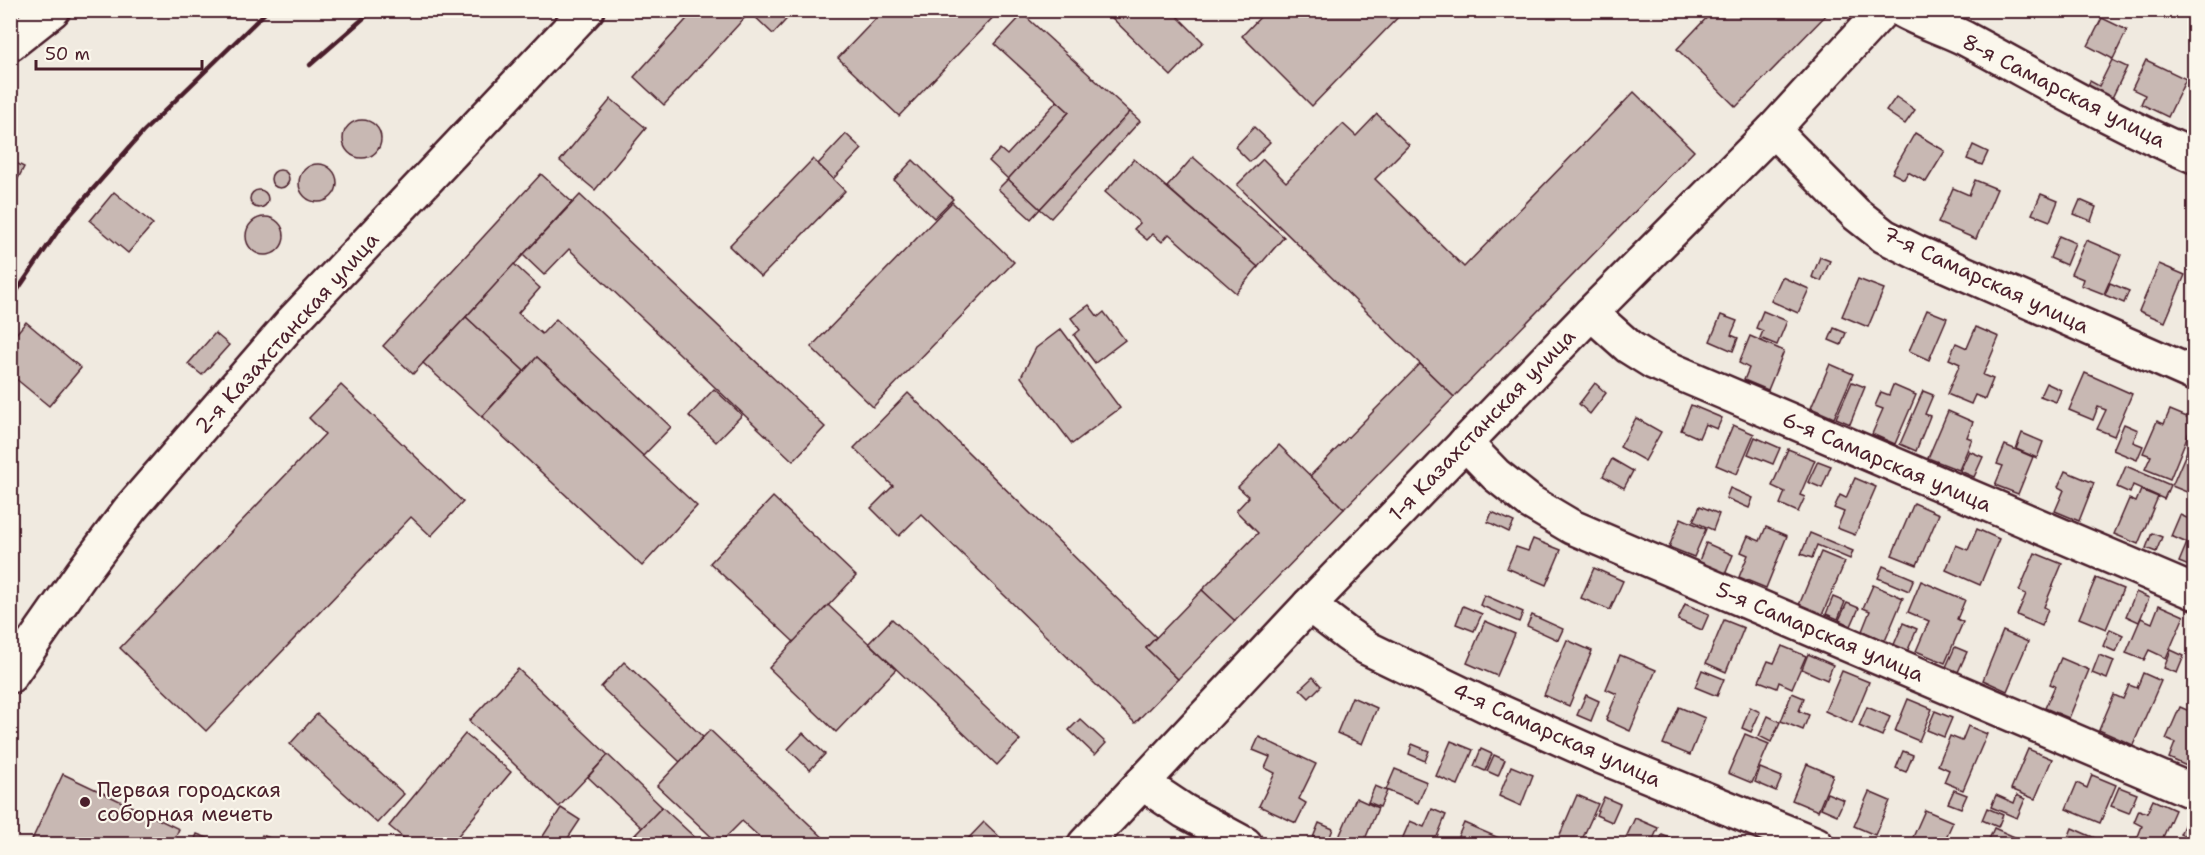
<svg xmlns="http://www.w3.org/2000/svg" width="2205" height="855" font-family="'Shantell Sans',sans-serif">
<rect width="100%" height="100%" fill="#f0eae0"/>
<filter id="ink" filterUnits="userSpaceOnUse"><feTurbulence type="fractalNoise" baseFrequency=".0167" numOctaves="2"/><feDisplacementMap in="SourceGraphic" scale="12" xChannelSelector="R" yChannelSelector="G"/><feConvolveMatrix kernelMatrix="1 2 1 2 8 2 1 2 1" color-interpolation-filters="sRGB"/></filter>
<g filter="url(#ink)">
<!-- building -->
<g fill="#c8b8b3" stroke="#4a1f2b" stroke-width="1.5">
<path d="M695,10H795L773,34L750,12L664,105L634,77Z"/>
<path d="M884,10H1000L899,116L838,58Z"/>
<path d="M1104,10H1171L1203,42L1171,76Z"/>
<path d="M1267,10H1405L1312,106L1242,36Z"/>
<path d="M1714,10H1831L1736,107L1677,49Z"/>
<path d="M1023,14L1130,112L1040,209L1008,179L1069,112L995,44Z"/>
<path d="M2102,18L2127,30L2113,59L2088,46Z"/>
<path d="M2112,60L2127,67L2110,102L2086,90L2090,81L2099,86Z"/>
<path d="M2146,60L2186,79L2168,117L2141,104L2145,95L2132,89Z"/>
<path d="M1634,92L1694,151L1454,397L1237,185L1263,159L1286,182L1343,124L1356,136L1377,114L1409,145L1375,179L1464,267Z"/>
<path d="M1896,97L1915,110L1905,124L1886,111Z"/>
<path d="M611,99L646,128L595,190L560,161Z"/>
<path d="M1057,101L1069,112L1008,179L989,161L1000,149L1007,155Z"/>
<path d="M1130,112L1140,121L1051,218L1040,209Z"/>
<circle cx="362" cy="139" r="19"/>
<path d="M1254,127L1270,142L1250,162L1235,147Z"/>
<path d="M1915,133L1945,151L1926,182L1908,172L1904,179L1892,173Z"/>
<path d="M846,134L862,149L833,179L818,164Z"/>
<path d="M1973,145L1988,152L1982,165L1967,159Z"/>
<path d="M1193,157L1284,237L1258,267L1167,187Z"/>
<path d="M813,159L845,191L761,277L729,246Z"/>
<path d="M1134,159L1258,267L1236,293L1169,234L1162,242L1153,234L1147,240L1134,229L1140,223L1105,192Z"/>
<path d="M10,160L24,167L10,194Z"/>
<path d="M913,160L953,199L934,218L894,180Z"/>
<circle cx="318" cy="183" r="19"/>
<circle cx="280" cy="179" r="9"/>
<path d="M541,174L572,202L413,374L383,346Z"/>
<path d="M1008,179L1040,209L1031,219L998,189Z"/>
<path d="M1975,180L1997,189L1976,239L1938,223L1953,188L1969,195Z"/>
<circle cx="259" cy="199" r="9"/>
<path d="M114,192L153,224L128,253L90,221Z"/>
<path d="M2041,194L2058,201L2050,221L2032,214Z"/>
<path d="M580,195L825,427L793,461L569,249L544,275L523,255Z"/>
<path d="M2080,200L2096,207L2091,221L2074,214Z"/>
<path d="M952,202L1014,262L873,407L811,347Z"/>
<circle cx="265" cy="236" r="19"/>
<path d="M2059,236L2075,243L2066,265L2050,258Z"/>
<path d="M2086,240L2121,255L2104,294L2081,285L2083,279L2071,274Z"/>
<path d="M1820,257L1830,261L1821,281L1812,277Z"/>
<path d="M514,264L540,288L518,313L542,334L556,319L671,427L643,456L537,357L524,371L466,317Z"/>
<path d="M2159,264L2185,275L2165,322L2139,311Z"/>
<path d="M1782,277L1809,289L1798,313L1771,301Z"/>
<path d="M1858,279L1884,289L1868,327L1842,316Z"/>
<path d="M2110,283L2129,291L2124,303L2105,295Z"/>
<path d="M1089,305L1098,317L1104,312L1125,340L1095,363L1074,335L1080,330L1071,318Z"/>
<path d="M1927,310L1947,318L1929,360L1909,351Z"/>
<path d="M1763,311L1787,321L1777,345L1760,338L1763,331L1756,328Z"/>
<path d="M1721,315L1737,321L1731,335L1738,338L1733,351L1710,341Z"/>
<path d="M466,317L524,371L482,417L423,363Z"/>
<path d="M26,322L81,368L49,406L10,374V341Z"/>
<path d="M1976,327L1999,337L1983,375L1993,379L1985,399L1975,395L1971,404L1947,394L1960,364L1949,359L1956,343L1967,348Z"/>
<path d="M1834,328L1846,333L1841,345L1829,340Z"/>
<path d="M1061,329L1120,408L1072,444L1021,377L1036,348Z"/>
<path d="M215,333L229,345L202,375L188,364Z"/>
<path d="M1750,336L1784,351L1768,390L1744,380L1749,368L1739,363Z"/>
<path d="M537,357L697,506L642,566L482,417Z"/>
<path d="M1420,364L1454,397L1344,509L1310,476Z"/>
<path d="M1830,364L1853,374L1834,418L1811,408Z"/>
<path d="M2085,373L2132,394L2114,436L2097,429L2106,410L2098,407L2093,420L2069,410Z"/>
<path d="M1852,382L1865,387L1850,424L1836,418Z"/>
<path d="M1595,383L1606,393L1590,414L1579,404Z"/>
<path d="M2046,383L2061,390L2056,402L2040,396Z"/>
<path d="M341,385L463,502L431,536L411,517L206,731L120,648L325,434L309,418Z"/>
<path d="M1893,385L1916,395L1895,444L1872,434L1883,409L1875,406L1881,392L1889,395Z"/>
<path d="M714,389L742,415L716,442L689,416Z"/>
<path d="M1923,391L1933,395L1925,414L1930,416L1916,451L1900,444Z"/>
<path d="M908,393L1156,637L1146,648L1178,679L1135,723L921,514L899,536L871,508L893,486L854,448Z"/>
<path d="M1691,405L1722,418L1717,429L1705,424L1699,438L1681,430Z"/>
<path d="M2170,410L2194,420L2170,479L2145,469L2151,456L2143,453L2157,421L2164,424Z"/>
<path d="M1948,411L1973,422L1967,437L1972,439L1959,470L1928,458Z"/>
<path d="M1636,418L1661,432L1645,461L1620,447Z"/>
<path d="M2124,424L2138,430L2133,442L2143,446L2137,460L2113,450Z"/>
<path d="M1733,425L1754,434L1737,474L1716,465Z"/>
<path d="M2022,433L2043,442L2037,458L2016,449Z"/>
<path d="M1755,437L1780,448L1773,464L1748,454Z"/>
<path d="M1279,445L1344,509L1235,621L1202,590L1258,533L1236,511L1249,497L1238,487Z"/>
<path d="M2005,445L2033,457L2018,494L1995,485L2003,466L1997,464Z"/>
<path d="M1788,449L1815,460L1800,495L1805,497L1798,512L1780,504L1785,492L1772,486Z"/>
<path d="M1969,451L1983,457L1974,477L1960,471Z"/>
<path d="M2187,451L2194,454V495L2172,486Z"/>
<path d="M1612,459L1633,471L1624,488L1603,476Z"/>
<path d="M1818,461L1831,466L1822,488L1808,482Z"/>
<path d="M2126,466L2170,485L2164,499L2133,485L2130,493L2117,487Z"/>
<path d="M2065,471L2094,483L2079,521L2055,511L2064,490L2058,487Z"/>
<path d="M1855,478L1876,487L1855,535L1837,528L1844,512L1834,508L1840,495L1846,498Z"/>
<path d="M1730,488L1753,498L1749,508L1726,498Z"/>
<path d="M2141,490L2158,497L2138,544L2114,534L2129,499L2136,502Z"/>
<path d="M773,497L856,576L794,642L710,563Z"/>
<path d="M1914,503L1939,514L1917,565L1892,555Z"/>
<path d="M1700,506L1719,514L1713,530L1693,521Z"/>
<path d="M1492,512L1514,522L1509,532L1488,522Z"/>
<path d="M2180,515L2194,521V568L2179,562L2187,543L2171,536Z"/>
<path d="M1681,518L1706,529L1694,557L1669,547Z"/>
<path d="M1766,527L1787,536L1766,588L1739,577L1748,555L1741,552L1748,536L1760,541Z"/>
<path d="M1977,529L1999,539L1980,585L1946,570L1956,545L1968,550Z"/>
<path d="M1810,533L1853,551L1850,559L1817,545L1812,558L1801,554Z"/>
<path d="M2152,533L2162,537L2156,552L2146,548Z"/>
<path d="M1533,539L1561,550L1546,585L1507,568L1516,547L1528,551Z"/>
<path d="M1706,543L1733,555L1724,577L1697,566Z"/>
<path d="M1821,552L1845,562L1822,615L1799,605Z"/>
<path d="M2035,553L2062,564L2044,607L2048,609L2042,626L2017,615L2026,594L2019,591Z"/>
<path d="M1883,566L1914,579L1909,591L1878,578Z"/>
<path d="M1594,568L1623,581L1610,610L1581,598Z"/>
<path d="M2096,578L2123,589L2106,629L2079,618Z"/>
<path d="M1921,581L1965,600L1957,619L1963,622L1945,663L1916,651L1929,621L1908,612Z"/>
<path d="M1873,585L1903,598L1885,641L1862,631L1870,611L1863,608Z"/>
<path d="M1202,590L1235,621L1178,679L1146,648Z"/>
<path d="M2136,592L2149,598L2139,622L2126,616Z"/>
<path d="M1484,595L1523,612L1519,622L1480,605Z"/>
<path d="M1833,597L1845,602L1838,619L1826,614Z"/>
<path d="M1847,603L1859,608L1851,626L1839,620Z"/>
<path d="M1685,604L1709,614L1702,630L1678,620Z"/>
<path d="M828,605L896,669L836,732L769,668Z"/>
<path d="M2159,605L2184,616L2166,658L2149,650L2144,660L2126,653L2141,618L2152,623Z"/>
<path d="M1463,606L1482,614L1474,631L1456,624Z"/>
<path d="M1532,615L1563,629L1558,640L1527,626Z"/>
<path d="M892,619L1020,740L997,765L869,643Z"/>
<path d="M1724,620L1744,628L1726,672L1706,663Z"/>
<path d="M1485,621L1515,634L1497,676L1467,663Z"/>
<path d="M1903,623L1917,629L1907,652L1893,647Z"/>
<path d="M2110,629L2123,635L2116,652L2103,646Z"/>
<path d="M2003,631L2028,642L2007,691L1983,680Z"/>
<path d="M1567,640L1592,651L1569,706L1544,695Z"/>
<path d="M1782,646L1806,656L1792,688L1779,682L1777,688L1759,681L1768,661L1774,663Z"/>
<path d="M1955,647L1967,652L1958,672L1946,667Z"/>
<path d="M2171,650L2184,656L2177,673L2164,668Z"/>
<path d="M1808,654L1833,665L1827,680L1802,669Z"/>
<path d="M1620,655L1656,670L1630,731L1606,720L1617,694L1606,689Z"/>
<path d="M2099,655L2114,661L2107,679L2092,673Z"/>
<path d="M2061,658L2089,670L2069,718L2045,708L2055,686L2050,684Z"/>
<path d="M624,662L703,737L680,762L601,687Z"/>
<path d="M518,669L608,755L559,807L469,721Z"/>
<path d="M1702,670L1724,679L1717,696L1695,687Z"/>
<path d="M1842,671L1869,682L1852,723L1825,711Z"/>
<path d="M2143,673L2161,681L2133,745L2099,730L2114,695L2123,699L2129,685L2137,688Z"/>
<path d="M1313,677L1321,686L1309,698L1300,689Z"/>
<path d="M1792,693L1804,698L1799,711L1809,715L1803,730L1781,721Z"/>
<path d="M1586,695L1599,701L1591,721L1577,715Z"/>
<path d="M1352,697L1377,708L1362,744L1337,733Z"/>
<path d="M1908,699L1932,709L1919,741L1895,731Z"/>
<path d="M1679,707L1705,718L1690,755L1663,744Z"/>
<path d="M1750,707L1760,712L1751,732L1742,728Z"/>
<path d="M1867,707L1890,717L1882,736L1859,726Z"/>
<path d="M2180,707L2194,713V760L2191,768L2169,758L2175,743L2166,739Z"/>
<path d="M1935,711L1952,718L1944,737L1927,730Z"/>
<path d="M317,714L404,794L377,823L290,744Z"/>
<path d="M1768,716L1780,722L1771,742L1759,736Z"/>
<path d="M1080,719L1106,743L1095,755L1069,730Z"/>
<path d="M1968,726L1987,734L1963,790L1944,782L1949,770L1938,765L1950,736L1962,741Z"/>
<path d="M710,730L830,844H767L742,821L719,844L657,786Z"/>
<path d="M803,733L825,754L810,770L788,749Z"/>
<path d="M465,734L511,772L451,844H411L389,826Z"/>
<path d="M1745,734L1769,744L1752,783L1728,773Z"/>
<path d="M1259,737L1316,764L1299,799L1306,803L1296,823L1259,806L1275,773L1265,768L1270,757L1253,750Z"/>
<path d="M1451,741L1473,750L1458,785L1436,776Z"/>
<path d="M1412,744L1429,751L1425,761L1409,754Z"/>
<path d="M1481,749L1492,754L1485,771L1474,766Z"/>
<path d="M2028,749L2052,759L2035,799L2011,789Z"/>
<path d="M1903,751L1913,755L1906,772L1896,768Z"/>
<path d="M608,755L662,807L642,828L588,777Z"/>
<path d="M1494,755L1505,760L1498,776L1487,771Z"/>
<path d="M1807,764L1833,775L1818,811L1792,800Z"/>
<path d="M1511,766L1533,775L1521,806L1499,796Z"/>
<path d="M1760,768L1782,777L1776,791L1755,782Z"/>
<path d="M1395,769L1427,782L1418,803L1386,790Z"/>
<path d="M63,774L179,829L172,844H30Z"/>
<path d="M2092,775L2116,785L2100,823L2066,809L2077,783L2087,788Z"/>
<path d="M1375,786L1387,791L1380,807L1368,802Z"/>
<path d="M2119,787L2137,794L2129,813L2111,806Z"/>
<path d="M1954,790L1967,795L1961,808L1948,803Z"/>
<path d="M1869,792L1890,801L1875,835L1854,826Z"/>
<path d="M1827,793L1844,800L1837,815L1821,808Z"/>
<path d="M1577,795L1598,804L1580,844H1556Z"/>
<path d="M1996,795L2014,803L2017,795L2025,799L2017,818L1991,807Z"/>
<path d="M1604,797L1620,804L1612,822L1596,815Z"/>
<path d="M1356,798L1378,808L1363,844H1336Z"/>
<path d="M2153,800L2175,810L2160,844H2135L2142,826L2134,822L2139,810L2147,813Z"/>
<path d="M662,807L702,844H641L633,837Z"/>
<path d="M561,808L580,820L564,844H538Z"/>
<path d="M1987,808L2003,815L1998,827L1982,820Z"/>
<path d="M1432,809L1446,815L1434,844H1400L1410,821L1424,827Z"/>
<path d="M1925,810L1953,822L1943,844H1910Z"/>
<path d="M2189,815L2194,817V832L2192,839L2180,834Z"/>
<path d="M1635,818L1658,828L1651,844H1623Z"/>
<path d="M984,822L1007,844H963Z"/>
<path d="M1319,823L1333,829L1327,844L1312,840Z"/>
<path d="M1464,823L1506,841L1504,844H1464L1456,841Z"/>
<path d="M1994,828L2019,839L2017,844H1987Z"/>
<path d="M2072,828L2097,839L2095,844H2083L2068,838Z"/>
<path d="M197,834L223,844H193Z"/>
<path d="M262,835L285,844H258Z"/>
<path d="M1662,835L1683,843V844H1658Z"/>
</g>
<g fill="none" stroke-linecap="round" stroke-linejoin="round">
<!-- minor casing -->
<g stroke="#4a1f2b" stroke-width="38">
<g id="minor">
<path d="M1901,10C1922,22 1944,28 1964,38C2041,79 2115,123 2194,156"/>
<path d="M10,44L53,10"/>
<path d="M1773,130L1856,214L1884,236L1916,252L2194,374"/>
<path d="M1591,313L1629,347L1653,362L2194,592"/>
<path d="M1465,443L1496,475L1530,502L1572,527L2194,792"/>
<path d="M1309,605L1347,634L1367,648L1485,705L1602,757L1816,844"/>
<path d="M10,676L82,573L130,509L291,323L587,10"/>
<path d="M1142,783L1184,811L1245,844"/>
<path d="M1085,844L1309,605L1591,313L1773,130L1883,10"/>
</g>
</g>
<!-- minor -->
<use href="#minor" stroke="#fbf7ec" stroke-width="33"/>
<!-- rail -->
<g stroke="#4a1f2b" stroke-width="4.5">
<path d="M310,65L373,10"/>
<path d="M10,301L64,222L143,132L268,10"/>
</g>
</g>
</g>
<!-- markers -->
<circle fill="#4a1f2b" stroke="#fbf7ec" stroke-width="2" cx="85" cy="802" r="6"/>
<g text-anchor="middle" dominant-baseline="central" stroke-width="4.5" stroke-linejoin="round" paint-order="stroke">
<!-- street labels -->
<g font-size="21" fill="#4a1f2b" stroke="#fbf7ec">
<text transform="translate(2064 91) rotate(27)">8-я Самарская улица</text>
<text transform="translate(1986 280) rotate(25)">7-я Самарская улица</text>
<text transform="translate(287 333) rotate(-48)">2-я Казахстанская улица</text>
<text transform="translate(1482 425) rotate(-46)">1-я Казахстанская улица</text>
<text transform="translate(1887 462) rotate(23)">6-я Самарская улица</text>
<text transform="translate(1820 632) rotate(23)">5-я Самарская улица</text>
<text transform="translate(1557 735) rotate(24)">4-я Самарская улица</text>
</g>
<!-- poi labels -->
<g font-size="21" fill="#4a1f2b" stroke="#fbf7ec" text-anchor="start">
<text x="97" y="790">Первая городская<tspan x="97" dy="24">соборная мечеть</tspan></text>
</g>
</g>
<!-- margin -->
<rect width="2205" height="855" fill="none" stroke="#fbf7ec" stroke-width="36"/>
<rect x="18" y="18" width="2169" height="819" fill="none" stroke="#4a1f2b" stroke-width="2" filter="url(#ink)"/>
<!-- scale -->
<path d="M36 60v9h166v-9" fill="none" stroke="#4a1f2b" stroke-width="3"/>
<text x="45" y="60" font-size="18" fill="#4a1f2b" stroke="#fbf7ec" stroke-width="4.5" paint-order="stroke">50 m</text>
</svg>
